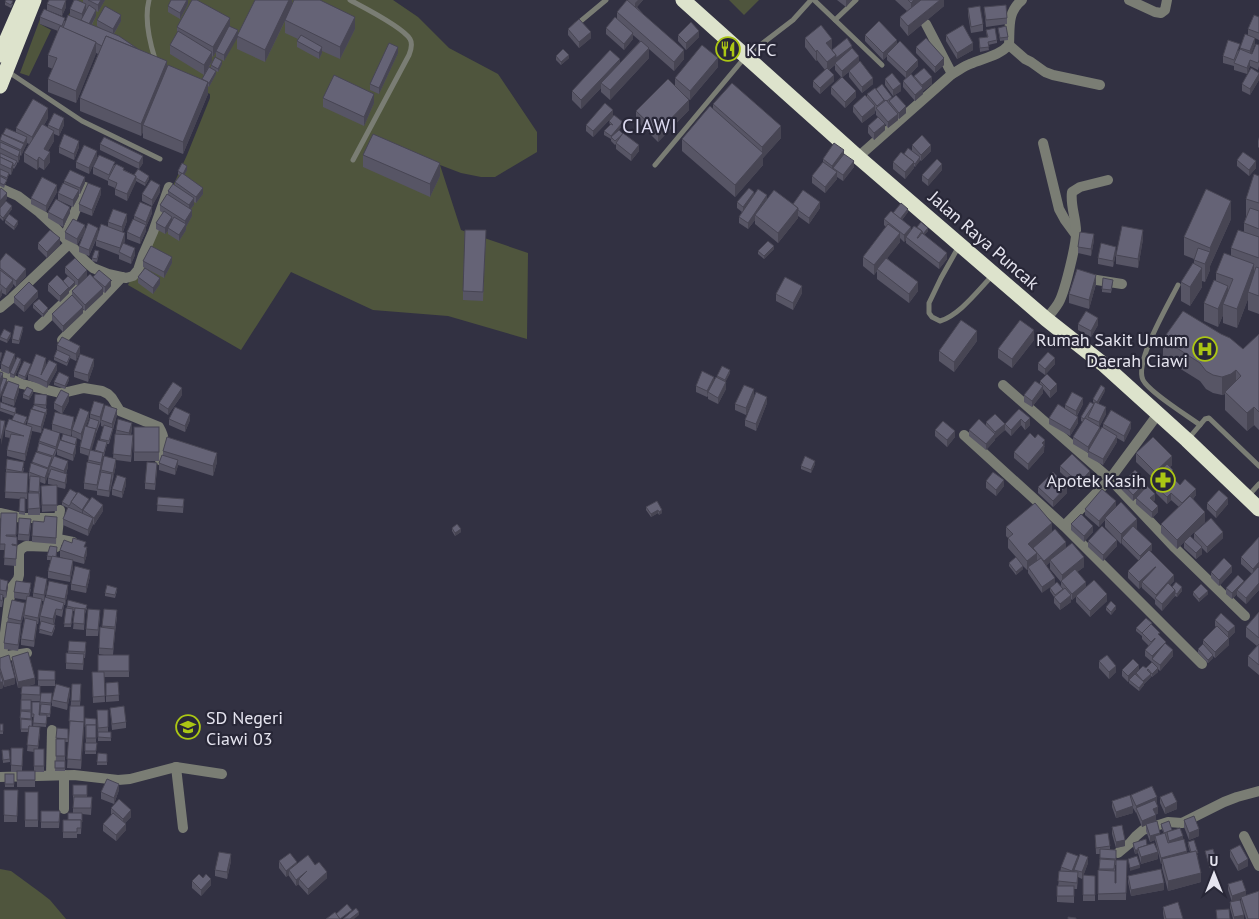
<svg xmlns="http://www.w3.org/2000/svg" width="1259" height="919" font-family="'PT Sans',sans-serif">
<rect width="100%" height="100%" fill="#323142"/>
<!-- green -->
<g fill="#4f553d">
<path d="M78,0H393L418,17L449,48L498,74L537,132V152L495,177H481L461,173L440,165L461,230L528,253L527,339L448,316L373,310L291,272L241,350L128,285L187,155L210,98V94L170,76L68,16Z"/>
<path d="M729,0H759L744,15Z"/>
<path d="M43,11L65,22L44,14L40,24L51,30L29,76L20,73Z"/>
<path d="M0,869L11,871L41,893L50,900L66,919H0Z"/>
</g>
<g fill="none" stroke-linecap="round" stroke-linejoin="round">
<!-- lane -->
<g stroke="#7a7d74" stroke-width="5">
<path d="M149,0C144,19 149,40 155,59"/>
<path d="M350,0C363,7 403,27 410,39C413,44 411,50 409,55L353,160"/>
<path d="M814,0L835,20L856,0"/>
<path d="M835,20L882,65"/>
<path d="M576,25L606,0"/>
<path d="M7,71L82,121L160,159"/>
<path d="M655,165L746,56L793,20L811,0"/>
<path d="M959,246L941,278L929,303V313L932,317L940,321C960,315 978,290 993,275"/>
<path d="M1178,285C1169,303 1134,362 1143,380C1149,392 1188,416 1200,425"/>
<path d="M1189,438L1205,419L1209,418L1259,466"/>
<path d="M1249,495L1259,484"/>
</g>
<!-- street -->
<g stroke="#7a7d74" stroke-width="10">
<path d="M1129,0L1155,12L1161,13L1165,10L1167,0"/>
<path d="M926,24L952,74"/>
<path d="M1009,45L1025,59L1031,62L1045,72L1053,75L1100,85"/>
<path d="M1043,143L1059,209L1065,220L1076,235"/>
<path d="M858,157L952,74C958,71 964,66 970,64C983,58 999,56 1009,45C1010,28 1007,12 1022,0"/>
<path d="M0,188L18,196L39,212L54,226L84,260L93,268L108,274L126,278L133,276L138,270L143,255L153,232L169,187"/>
<path d="M66,234L85,187"/>
<path d="M1084,278L1122,284"/>
<path d="M0,308L12,298L69,244"/>
<path d="M1046,319C1051,313 1057,307 1060,300C1065,289 1077,243 1076,231C1076,218 1070,205 1072,192L1080,187L1108,180"/>
<path d="M39,326L81,286"/>
<path d="M62,340L122,277"/>
<path d="M0,374L22,384L60,393L67,392L84,388L102,391L108,394L112,398L120,411L159,427C167,441 163,445 160,460"/>
<path d="M1003,385L1110,479L1175,548L1245,616"/>
<path d="M964,435L1064,526L1202,664"/>
<path d="M0,513L22,518H58"/>
<path d="M1064,526L1110,479L1158,414"/>
<path d="M58,539L73,542"/>
<path d="M0,657L27,653"/>
<path d="M2,657L9,601L12,587L18,579L19,575V553L21,549L26,546L56,547L60,510"/>
<path d="M176,767L183,828"/>
<path d="M51,775L52,730"/>
<path d="M0,777L74,775L118,780L130,779L176,767L222,774"/>
<path d="M64,809V775"/>
<path d="M1244,836L1259,866"/>
<path d="M1118,853L1130,843L1136,836L1143,830L1168,822L1182,823L1224,802L1237,797L1259,791"/>
</g>
<!-- highway -->
<g stroke="#dde3cc" stroke-width="15">
<path d="M683,0L858,157L1046,319L1103,364L1187,440L1259,509"/>
<path d="M0,55L24,0"/>
<path d="M0,86L34,0"/>
</g>
</g>
<!-- wall -->
<g fill="#575565" fill-rule="evenodd">
<path d="M83,0H105L98,12L96,11V16L92,25L104,30L97,26V20L121,21L114,34L167,67L202,79L204,75L170,54V45L177,33V27L230,26L238,36L292,0V5L355,29L340,59L322,51V53L319,59L297,47V41L298,39L285,33V21L265,62L237,49V37L224,61L216,57V52L213,57L212,56V61L209,67L211,68V65L222,64L218,72L216,71V74L209,87L208,86V94L183,154L143,138V132L141,136L80,111V98L98,54L96,53L76,103L48,92V79L53,69L48,67V55L58,31L40,24V17L65,21L81,20L70,16V9L83,3Z"/>
<path d="M188,0V4L180,19L168,12V6Z"/>
<path d="M627,0H643L637,7L684,59L674,71L649,49V58L610,100L601,92V88L581,109L572,100V91L620,63L640,41L633,35V39L624,50L606,34V28L617,19V12Z"/>
<path d="M837,0H852L846,7Z"/>
<path d="M895,0H944V6L908,36L900,26V17L907,11Z"/>
<path d="M5,2L13,4L11,8L5,5Z"/>
<path d="M47,4L66,7L62,16L47,10Z"/>
<path d="M984,7L1007,18V24L986,27Z"/>
<path d="M968,8L983,24V31L971,33L968,15Z"/>
<path d="M1259,17V40L1255,38V44L1251,54H1252L1259,45V66L1258,70L1250,66L1247,74L1234,70V66L1223,63V56L1240,50V48L1252,37L1248,35V29Z"/>
<path d="M998,28L1008,37V40L1000,41Z"/>
<path d="M568,29L591,38L579,48L568,35Z"/>
<path d="M986,30L997,40V43L988,45L989,50L980,52L979,38L987,37Z"/>
<path d="M678,35L699,37L686,50L678,41Z"/>
<path d="M865,35L897,44L918,66L908,77L914,78V76L932,84L923,91V94L915,101L903,87V81L906,78L887,60V56L883,60L865,41Z"/>
<path d="M946,35L973,50L957,59L946,41Z"/>
<path d="M805,38L832,48L831,49L832,50L852,48L859,62L873,84L862,93L849,77V72L842,77L856,97L845,108L831,94V87L841,77L835,70V65L829,70L834,81L820,94L813,87V81L825,70L817,60L816,61L805,47Z"/>
<path d="M916,47L944,65L935,73L916,53Z"/>
<path d="M398,53L379,94L370,90V84Z"/>
<path d="M556,56L569,58L561,65L556,60Z"/>
<path d="M718,67L690,100L683,94L689,110L658,142L636,120V111L675,86V78Z"/>
<path d="M1259,73V80L1250,95L1242,91V84Z"/>
<path d="M885,79L901,91L893,96L885,85Z"/>
<path d="M876,90L892,99L906,113L899,119L898,118V120L888,128L885,124V130L874,140L868,133V126L884,123L876,115V112L875,110V113L862,123L853,112V106L867,97V94Z"/>
<path d="M323,98L374,103L364,126L323,107Z"/>
<path d="M713,104L781,138L763,158V165L735,197L682,151V139L713,109Z"/>
<path d="M613,116L593,137L586,131V125Z"/>
<path d="M48,118L44,125L48,127V125H64L59,136L54,134V141L48,151L50,162L44,170L39,167L37,170L24,162V153L29,144L27,143L21,156L20,155V158L18,163L17,162V164L14,169L13,168L11,175L9,174L4,188L0,186V140L3,134L16,132V128Z"/>
<path d="M609,121L623,125L616,133L639,151L631,161L616,149V144L615,145L611,141V138V139L604,135V131L610,125Z"/>
<path d="M1259,137V148L1258,147V141Z"/>
<path d="M100,144L143,163L139,169L100,150Z"/>
<path d="M912,145L931,151L921,161L920,160L915,167L914,166V168L905,179L893,169V162L912,152Z"/>
<path d="M59,147H79L74,160L59,153Z"/>
<path d="M844,154L854,167L843,181L837,177V179L825,193L812,183V176L823,163V159Z"/>
<path d="M363,155L440,176L430,197L363,167Z"/>
<path d="M97,157L89,174L76,168V162Z"/>
<path d="M1237,160L1256,168L1249,176L1237,166Z"/>
<path d="M115,165L134,175L149,179L145,186L136,181L127,201L115,195V188L108,185V181L93,174V167Z"/>
<path d="M187,170L184,175L203,194L196,203L194,202V205L191,209L192,216L186,227V230L179,241L168,234V231L165,234L156,229V223L163,213L160,211V205L168,195V191L175,185V182L180,176L178,174V171Z"/>
<path d="M942,170L928,186L922,181V175Z"/>
<path d="M1259,176V314L1248,310V299L1237,328L1223,323V315L1218,327L1204,321V303L1216,282V273L1231,256V248L1244,232V223L1246,217V199Z"/>
<path d="M64,181L85,183L80,194H79V196L73,207L58,200V193L64,183Z"/>
<path d="M57,192L46,212L31,204V198Z"/>
<path d="M160,192L152,206L142,201V194Z"/>
<path d="M101,194L92,216L79,211V204Z"/>
<path d="M754,195L767,199L793,204L820,208L809,224L798,216V218L778,243L755,224V220L748,229L739,223V217L742,212L737,208V202Z"/>
<path d="M0,208L12,209L3,221L0,218Z"/>
<path d="M48,212L70,213L63,227L48,218Z"/>
<path d="M908,212L902,220L911,230L917,227L928,231L924,235L947,259L939,269L906,243V240L904,242L900,238V242L887,258L918,291L909,303L877,279V271L874,275L863,266V257L886,227L884,225V219L893,213Z"/>
<path d="M152,213L146,227V231L140,244L127,239V232L134,220V216Z"/>
<path d="M1231,219L1210,266V270L1205,282L1202,281V287L1190,306L1181,301V282L1194,264V259L1184,255V237Z"/>
<path d="M5,220L18,224L14,230L5,223Z"/>
<path d="M127,221L123,232L125,240L124,244L135,255L131,264L119,259V255L96,246V240L89,256L79,252V246L108,227V222Z"/>
<path d="M486,230L483,301L463,300V291Z"/>
<path d="M85,231L77,245L65,239V232Z"/>
<path d="M1143,239L1138,268L1116,264V255Z"/>
<path d="M1094,240L1091,256L1078,253V247Z"/>
<path d="M38,243L60,245L47,258L38,249Z"/>
<path d="M774,249L764,259L758,254V251Z"/>
<path d="M1116,253L1113,267L1098,264V258Z"/>
<path d="M99,254L97,262L92,261V258Z"/>
<path d="M0,261L26,276L16,287L13,284V286L6,295L2,293V295L0,298Z"/>
<path d="M143,261L172,263L164,278L147,269L160,284L153,294L138,283V277L145,268L143,267Z"/>
<path d="M65,267L87,277L93,278V277L111,286L105,293L103,292V294L85,311L83,309V313L63,332L52,320V314L72,295V291L78,286L75,284V285L69,291V293L60,302L48,291V284L63,281L68,276L65,273Z"/>
<path d="M1113,283L1111,293L1102,292V289Z"/>
<path d="M1096,284L1089,309L1069,303V294Z"/>
<path d="M802,293L793,310L776,301V294Z"/>
<path d="M14,297H38L24,312L14,303Z"/>
<path d="M33,304L48,311L43,317L33,308Z"/>
<path d="M1078,324L1098,325L1091,337L1078,330Z"/>
<path d="M23,330L19,344L12,343V339Z"/>
<path d="M1259,334V430L1254,425L1247,431L1225,410V394L1222,395L1213,393L1206,389L1200,381L1163,358V339L1243,349Z"/>
<path d="M0,336H11L7,343L0,340Z"/>
<path d="M1034,340L1012,368L998,358V349Z"/>
<path d="M977,341L954,372L939,361V351Z"/>
<path d="M57,345L80,352L76,361L70,358L67,366L54,360V357L57,350Z"/>
<path d="M15,360L9,374L1,371V364Z"/>
<path d="M21,362L14,378L10,377V373Z"/>
<path d="M1038,363L1055,364L1045,375L1038,370Z"/>
<path d="M46,364L45,368L57,370L47,388L39,384L28,380V374L30,369L25,380L18,377V374L31,367Z"/>
<path d="M94,365L88,382L74,377V371Z"/>
<path d="M730,373L725,382L726,389L718,404L708,399V396L707,397L696,392V386L714,381L717,377V376Z"/>
<path d="M69,380L65,389L54,385V382Z"/>
<path d="M1040,381L1057,391L1050,398L1043,389V393L1032,407L1024,402V395L1040,385Z"/>
<path d="M19,391L14,406L2,402V396Z"/>
<path d="M1105,391L1098,404L1106,414L1099,427L1100,431L1103,428V424L1131,428L1124,442L1117,438V442L1103,465L1088,457V452V453L1073,444V437L1083,422L1081,421V417L1094,403L1093,402V399Z"/>
<path d="M33,393L29,400L23,398V394Z"/>
<path d="M47,395L46,409L44,408L47,412L41,433L32,431L25,461L7,456V450L10,438L5,437V430L12,420L14,416L0,411V402L16,411V413L27,420L25,425H27V423L34,405Z"/>
<path d="M182,395L168,415L159,409V403Z"/>
<path d="M754,396L746,415L735,410V404Z"/>
<path d="M69,401L62,414L54,409V403Z"/>
<path d="M767,403L756,431L745,426V420Z"/>
<path d="M1083,404L1077,416L1078,423L1070,436L1049,424V418L1065,409V405Z"/>
<path d="M104,409L117,415L109,444H107L104,456H103L99,477L101,470L113,458L116,430L132,429L131,435L133,442L131,462L116,460V465L109,497L97,495V490V491L84,489V483L89,456L80,453V447L81,440L77,438L76,445V452L73,461L57,455V449L56,453L55,456L68,467L66,474L67,480L65,489L57,487V511L42,512L41,486L53,485L48,484V478L50,469L45,484L40,482V515H28V493H29L30,479H29V472L37,452L39,441L52,431V424L74,423L71,436L54,431L60,440H61L72,437V430L89,418L86,426L87,427L90,418V414ZM101,421V426L104,427L100,440L95,451L91,450L96,434Z"/>
<path d="M1019,409L1030,425L1025,430L1021,425L1011,436L1005,430V424Z"/>
<path d="M169,419L190,420L185,432L169,425Z"/>
<path d="M986,422L1005,430L995,438V440L986,450L969,436V430L986,426Z"/>
<rect x="134" y="427" width="25" height="34"/>
<path d="M935,430L955,437L947,447L935,436Z"/>
<path d="M1045,446L1044,447V452L1028,470L1014,458V452Z"/>
<path d="M163,451L217,462L213,476L178,465L175,475L159,470V463L163,455Z"/>
<path d="M1136,453L1172,465L1170,467L1173,476L1172,477L1180,485L1196,495L1193,499L1205,522L1190,536L1199,544L1194,539V533L1223,538L1207,553L1202,548V554L1196,559L1184,548V542L1177,549L1161,533V524L1179,507L1171,500L1167,504L1156,493V487L1154,484V479L1136,462Z"/>
<path d="M815,464L811,473L801,469V466Z"/>
<path d="M1060,466L1090,478L1079,490L1060,472Z"/>
<path d="M24,468L23,473H28L27,499H25V515L19,514L20,499L5,498L6,475V469Z"/>
<path d="M157,469L155,490L145,489V483Z"/>
<path d="M986,481L1004,486L996,496L986,488Z"/>
<path d="M1122,483L1147,486L1155,500L1153,501L1158,512L1152,518L1136,504V498L1133,501L1122,490Z"/>
<path d="M126,485L122,498L112,495V489Z"/>
<path d="M1038,487L1067,493L1053,507L1038,493Z"/>
<path d="M158,497L184,499L183,513L157,511Z"/>
<path d="M89,501L103,511L94,525L93,524L88,536L63,525V519L68,508L62,505V502Z"/>
<path d="M657,501L662,513L659,515L658,513L651,517L646,510V507Z"/>
<path d="M1207,503L1228,504L1216,518L1207,509Z"/>
<path d="M1116,507L1137,528L1136,529L1152,550L1150,552L1174,581L1170,585L1172,587L1182,591L1177,597L1175,596L1162,611L1155,604V600L1142,588V586L1139,589L1128,578V571L1139,561L1122,544V542L1121,544L1105,527V520L1099,527L1085,515V509Z"/>
<path d="M1,513H17L16,537H17L16,566L4,565L5,550H0Z"/>
<path d="M57,517L56,544L32,542V536L44,522Z"/>
<path d="M1071,524L1093,532L1084,542L1071,530Z"/>
<path d="M31,525L29,541L18,540V534Z"/>
<path d="M1006,527L1052,531L1084,567L1077,572L1086,587L1107,601L1090,617L1076,602V596L1072,600L1071,599V602L1060,610L1054,603V597L1050,591V588L1061,586V582L1050,569V562L1046,566L1042,593L1028,573V570H1027L1023,566V569L1016,575L1009,566V563L1016,557L1008,548V538L1006,536Z"/>
<path d="M452,528L461,532L455,536L452,531Z"/>
<path d="M1259,537V590L1246,604L1237,596V594L1232,599L1226,594V588L1244,582L1252,574L1241,564V557Z"/>
<path d="M1088,541L1117,546L1103,561L1088,547Z"/>
<path d="M86,547L87,554L84,564L73,561V567L70,582L48,578V571L51,560H47V556L57,550L56,557L70,560L60,557V550Z"/>
<path d="M1211,572H1232L1219,586L1211,578Z"/>
<path d="M90,576L86,593L71,590V584Z"/>
<path d="M0,579L8,587L6,598L3,597V601L2,607H0V611Z"/>
<path d="M47,585L44,601H42V605L38,624H37L34,647L21,645V639L24,621V615L21,624V630L18,651L4,649V643L8,618L25,607L27,600L14,598V592L31,589L29,597H33V593Z"/>
<path d="M68,591L65,605H64L62,617L56,615L54,625L55,628L52,636L39,633L41,623L40,622V616L46,598V595Z"/>
<path d="M117,591L115,598L105,596V593Z"/>
<path d="M1193,592L1208,594L1199,602L1193,595Z"/>
<path d="M67,606L87,608L85,614L84,630L73,629L75,611H73L71,627H64Z"/>
<path d="M1106,607L1116,609L1111,615L1106,610Z"/>
<path d="M104,609L117,617L115,633L113,655H129V677H104L105,702L93,703L92,672H98V655H104L99,654V648L102,628Z"/>
<path d="M1259,612V675L1248,666V656L1257,646L1246,637V627Z"/>
<path d="M100,616L98,636H86V629Z"/>
<path d="M1215,620L1235,632L1229,638V645L1215,658L1213,656V658L1208,663L1198,653V649L1203,645V640L1216,627L1215,626Z"/>
<path d="M1152,626L1166,644L1173,656L1160,671L1158,669V672L1152,677L1151,676V677L1144,684V685L1139,691L1129,683V681L1128,682L1122,676V670H1139L1146,668L1152,662L1145,656V650L1149,646L1142,639V636L1136,631V628Z"/>
<path d="M69,641L86,648L85,658H84L83,670L66,669V653H68Z"/>
<path d="M12,657L35,684L28,686H40V701H31L32,727L40,734L38,749H44V772H35V787H17V772H11V748H23L22,771H34V752L27,751L29,732H21L20,718L22,687L18,688L12,663Z"/>
<path d="M0,658L15,684L4,687L3,684V688L0,689Z"/>
<path d="M1099,661L1116,672L1109,679L1099,668Z"/>
<path d="M38,670L55,671V686H38Z"/>
<path d="M118,682L119,701L106,702V683Z"/>
<path d="M81,691L80,706L84,722L81,769L67,768L71,701Z"/>
<path d="M41,693H52L50,717H47L46,727L33,726L34,717H32V702L39,715H40L41,705H40Z"/>
<path d="M70,694L67,710L52,706V700Z"/>
<path d="M110,708L126,722V728L112,730Z"/>
<path d="M97,710H108V732H111V741H98Z"/>
<path d="M85,718L96,719V754H85V743H86Z"/>
<rect x="0" y="724" width="3" height="10"/>
<path d="M68,729V742H65V771H55L56,756Z"/>
<path d="M2,750H9L10,762L3,763Z"/>
<path d="M98,753L107,754V765H97Z"/>
<rect x="5" y="774" width="9" height="13"/>
<path d="M73,785H87V797H92L91,815L82,814L81,834H77V838H63V820H68L73,813Z"/>
<path d="M4,790H18L17,822H4Z"/>
<path d="M119,790L114,804L101,799V792Z"/>
<rect x="25" y="792" width="13" height="35"/>
<path d="M1131,795L1157,804L1158,814H1155L1156,821L1160,835L1164,834L1161,827V824L1172,830L1183,839L1187,853L1190,852L1188,845V842L1198,856H1197L1201,882L1168,891L1162,868V864H1161L1155,840L1150,842L1146,831V825L1142,827L1136,812V813L1133,808V813L1116,818L1112,807V801L1131,798Z"/>
<path d="M1160,797L1177,809L1165,814L1160,803Z"/>
<path d="M111,808L131,817L125,823L126,830L116,841L103,831V824L112,815L111,814Z"/>
<path d="M41,811H60L59,828H41Z"/>
<path d="M1184,820L1199,836L1189,840L1184,827Z"/>
<path d="M1112,827L1125,846L1116,848L1112,834Z"/>
<path d="M1095,835L1110,846V850H1116V865H1115V883H1116L1127,860L1126,900H1098V870H1099L1100,854H1096Z"/>
<path d="M1133,843L1147,845L1158,859L1141,864L1138,853L1135,854L1133,846Z"/>
<path d="M1230,850L1248,866L1238,871L1230,857Z"/>
<path d="M231,861L227,879L215,876V870Z"/>
<path d="M279,861L297,864L315,865L327,878L308,895L299,885V884L296,886L289,876V875L286,877L279,868Z"/>
<path d="M1078,861L1088,863L1082,879L1078,877L1077,889H1074V903L1057,902V886H1058L1061,867Z"/>
<path d="M1083,875L1095,876V901H1083Z"/>
<path d="M1128,876L1164,890L1131,896L1128,882Z"/>
<path d="M192,881L211,885L201,896L192,888Z"/>
<path d="M1228,884L1246,896L1259,919H1246L1241,904V899L1238,900L1244,919H1233L1230,908V902H1232L1228,890Z"/>
<path d="M1163,907L1183,919H1164L1163,913Z"/>
</g>
<!-- shaded-wall -->
<g fill="#474553">
<path d="M66,0V7L62,16V10Z"/>
<path d="M101,0H105L98,12V5Z"/>
<path d="M187,0H188V4L180,19V13Z"/>
<path d="M289,0H292V6L265,62V50Z"/>
<path d="M638,0H643L635,9V3Z"/>
<path d="M846,0H852L846,7Z"/>
<path d="M914,0H925L911,15V3Z"/>
<path d="M940,0H944V6L908,36V26Z"/>
<path d="M86,4V10L82,20V14Z"/>
<path d="M96,10V16L88,31V25Z"/>
<path d="M121,15V21L113,35V29Z"/>
<path d="M355,17V29L340,59V47Z"/>
<path d="M230,18V28L213,57V47Z"/>
<path d="M238,30V37L224,61V55Z"/>
<path d="M699,31V37L686,50V43Z"/>
<path d="M591,32V38L579,48V42Z"/>
<path d="M633,33V39L624,50V44Z"/>
<path d="M1255,38V44L1250,57V51Z"/>
<path d="M832,39V48L826,52V43Z"/>
<path d="M897,40V46L887,54V56L883,60V53Z"/>
<path d="M96,42V54L76,103V91Z"/>
<path d="M973,43V50L957,59V53Z"/>
<path d="M852,46V52L836,64V58Z"/>
<path d="M322,47V53L319,59V53Z"/>
<path d="M398,47V53L379,94V88Z"/>
<path d="M649,48V58L610,100V90Z"/>
<path d="M684,50V59L674,71V62Z"/>
<path d="M817,50V60L816,61V52Z"/>
<path d="M212,52V61L204,75V65Z"/>
<path d="M569,55V58L561,65V62Z"/>
<path d="M836,55V64L835,63V65L827,71V62Z"/>
<path d="M859,56V62L842,78V71Z"/>
<path d="M718,58V67L690,100V91Z"/>
<path d="M944,58V65L935,73V67Z"/>
<path d="M620,59V68L601,83V88L581,109V100Z"/>
<path d="M918,60V66L906,79V72Z"/>
<path d="M1250,60V66L1247,74V68Z"/>
<path d="M167,61V73L143,125V132L141,136V124Z"/>
<path d="M222,61V64L218,72V69Z"/>
<path d="M216,71V74L209,87V83Z"/>
<path d="M1259,74V80L1250,95V89Z"/>
<path d="M834,75V81L820,94V88Z"/>
<path d="M932,77V84L923,91V94L915,101V95L922,88V85Z"/>
<path d="M873,78V84L862,93V87Z"/>
<path d="M208,82V94L183,154V142Z"/>
<path d="M901,84V91L893,96V90Z"/>
<path d="M856,91V97L845,108V102Z"/>
<path d="M374,94V103L364,126V117Z"/>
<path d="M689,100V110L658,142V132Z"/>
<path d="M875,106V113L862,123V117Z"/>
<path d="M906,106V113L899,119V113Z"/>
<path d="M48,108V118L32,146V137Z"/>
<path d="M613,110V116L593,137V131Z"/>
<path d="M898,114V120L888,128V122Z"/>
<path d="M64,118V125L59,136V130Z"/>
<path d="M623,122V125L611,139V136Z"/>
<path d="M885,124V130L874,140V133Z"/>
<path d="M781,126V138L763,158V165L735,197V185L762,154V147Z"/>
<path d="M54,131V141L44,158V149Z"/>
<path d="M27,137V144L24,149V143Z"/>
<path d="M79,141V147L74,160V154Z"/>
<path d="M24,144V150L21,156V150Z"/>
<path d="M639,145V151L631,161V155Z"/>
<path d="M931,145V151L921,161V155Z"/>
<path d="M844,150V157L833,168V171L832,172V166Z"/>
<path d="M20,151V158L18,163V157Z"/>
<path d="M97,151V157L89,174V168Z"/>
<path d="M50,152V162L44,170V161Z"/>
<path d="M143,156V163L139,169V163Z"/>
<path d="M39,157V167L37,170V161Z"/>
<path d="M920,157V161L915,167V164Z"/>
<path d="M854,161V167L843,181V175Z"/>
<path d="M1256,161V168L1249,176V170Z"/>
<path d="M914,162V168L905,179V172Z"/>
<path d="M13,163V170L11,175V169Z"/>
<path d="M440,163V176L430,197V184Z"/>
<path d="M942,164V170L928,186V180Z"/>
<path d="M187,166V170L183,177V174Z"/>
<path d="M837,172V179L825,193V187Z"/>
<path d="M136,176V182L127,201V194Z"/>
<path d="M149,176V179L145,186V183Z"/>
<path d="M85,177V183L80,194V188Z"/>
<path d="M57,185V192L46,212V206Z"/>
<path d="M160,185V192L152,206V200Z"/>
<path d="M101,188V194L92,216V210Z"/>
<path d="M203,188V194L196,203V197Z"/>
<path d="M79,190V196L73,207V200Z"/>
<path d="M754,192V199L743,213V207Z"/>
<path d="M7,193V199L0,208V201Z"/>
<path d="M767,195V202L755,215V220L748,229V223Z"/>
<path d="M194,198V205L189,211V205Z"/>
<path d="M1231,201V219L1210,266V270L1205,282V264L1210,252V248Z"/>
<path d="M820,202V208L809,224V218Z"/>
<path d="M12,206V209L3,221V218Z"/>
<path d="M70,207V213L63,227V220Z"/>
<path d="M152,207V213L146,227V231L140,244V238L146,225V222Z"/>
<path d="M798,208V218L778,243V233Z"/>
<path d="M908,209V212L900,222V219Z"/>
<path d="M192,210V216L186,227V230L179,241V235L185,224V221Z"/>
<path d="M127,214V221L122,234V227Z"/>
<path d="M172,217V223L168,228V231L165,234V228Z"/>
<path d="M18,221V224L14,230V227Z"/>
<path d="M85,225V231L77,245V239Z"/>
<path d="M911,227V234L906,237V240L904,242V235Z"/>
<path d="M98,228V234L89,256V250Z"/>
<path d="M928,228V231L922,237V234Z"/>
<path d="M1143,230V239L1138,268V259Z"/>
<path d="M125,233V240L120,253V248Z"/>
<path d="M900,233V242L878,270L877,269V271L874,275V265Z"/>
<path d="M1094,234V240L1091,256V249Z"/>
<path d="M60,238V245L47,258V252Z"/>
<path d="M774,246V249L764,259V256Z"/>
<path d="M1116,247V253L1113,267V261Z"/>
<path d="M135,248V255L131,264V258Z"/>
<path d="M947,253V259L939,269V263Z"/>
<path d="M172,257V263L164,278V272Z"/>
<path d="M1254,264V282L1248,292V299L1237,328V309Z"/>
<path d="M1202,268V287L1190,306V287Z"/>
<path d="M26,269V276L16,287V281Z"/>
<path d="M87,270V277L78,286V280Z"/>
<path d="M1096,275V284L1089,309V300Z"/>
<path d="M160,278V284L153,294V288Z"/>
<path d="M13,280V286L6,295V289Z"/>
<path d="M111,280V286L105,293V287Z"/>
<path d="M75,282V285L69,291V288Z"/>
<path d="M918,282V291L909,303V294Z"/>
<path d="M802,286V293L793,310V303Z"/>
<path d="M1228,286V305L1223,304V315L1218,327V309Z"/>
<path d="M69,287V293L60,302V296Z"/>
<path d="M103,288V294L85,311V305Z"/>
<path d="M2,289V295L0,298V292Z"/>
<path d="M38,291V297L24,312V306Z"/>
<path d="M83,307V313L63,332V326Z"/>
<path d="M48,308V311L43,317V314Z"/>
<path d="M1098,318V325L1091,337V331Z"/>
<path d="M1034,330V340L1012,368V359Z"/>
<path d="M977,331V341L954,372V362Z"/>
<path d="M11,333V336L7,343V340Z"/>
<path d="M80,346V352L76,361V354Z"/>
<path d="M15,354V360L9,374V368Z"/>
<path d="M46,358V364L41,379V375Z"/>
<path d="M1055,358V364L1045,375V369Z"/>
<path d="M21,359V362L14,378V375Z"/>
<path d="M94,359V365L88,382V375Z"/>
<path d="M31,364V367L25,380V377Z"/>
<path d="M57,364V370L47,388V382Z"/>
<path d="M730,370V373L725,383V380Z"/>
<path d="M1236,370V389L1225,392V394L1222,395V377Z"/>
<path d="M3,373V379L0,386V380Z"/>
<path d="M69,377V380L65,389V386Z"/>
<path d="M714,377V383L708,392L707,397V391Z"/>
<path d="M7,379V382L0,399V396Z"/>
<path d="M726,382V389L718,404V398Z"/>
<path d="M1057,384V391L1050,398V391Z"/>
<path d="M19,385V391L14,406V400Z"/>
<path d="M1043,386V393L1032,407V401Z"/>
<path d="M182,388V395L168,415V409Z"/>
<path d="M1105,388V391L1097,405V402Z"/>
<path d="M754,389V396L746,415V408Z"/>
<path d="M33,390V393L29,400V397Z"/>
<path d="M69,394V401L62,414V407Z"/>
<path d="M767,397V403L756,431V424Z"/>
<path d="M1083,398V404L1076,417V411Z"/>
<path d="M104,404V411L100,423V417Z"/>
<path d="M1106,407V414L1099,428V422Z"/>
<path d="M1254,407V425L1247,431V413Z"/>
<path d="M47,409V412L41,433V427L45,413Z"/>
<path d="M117,409V415L112,430V424Z"/>
<path d="M89,412V418L81,440V434Z"/>
<path d="M190,414V420L185,432V426Z"/>
<path d="M74,417V423L71,436V430Z"/>
<path d="M1078,417V423L1070,436V430Z"/>
<path d="M1030,418V425L1025,430V423Z"/>
<path d="M1021,419V425L1011,436V430Z"/>
<path d="M5,421V428L1,445V439Z"/>
<path d="M1131,422V428L1124,442V436Z"/>
<path d="M132,423V429L129,440V433Z"/>
<path d="M1005,424V430L995,439V432Z"/>
<path d="M32,427V433L25,461V454Z"/>
<path d="M1100,427V434L1088,453V447Z"/>
<path d="M96,429V435L90,456V450Z"/>
<path d="M955,431V437L947,447V440Z"/>
<path d="M60,433V440L56,453V447Z"/>
<path d="M995,434V440L986,450V444Z"/>
<path d="M1117,436V442L1103,465V459Z"/>
<path d="M77,438V442L75,449L76,445V452L73,461V455Z"/>
<path d="M1045,440L1044,452L1028,470V464Z"/>
<path d="M103,453V459L101,469V463Z"/>
<path d="M217,453V462L213,476V466Z"/>
<path d="M1172,456V465L1156,480H1155V472Z"/>
<path d="M52,457V464L50,466L48,474V468Z"/>
<path d="M116,459V465L113,479V473Z"/>
<path d="M178,460V466L175,475V469Z"/>
<path d="M68,461V467L64,478V471Z"/>
<path d="M815,461V464L811,473V470Z"/>
<path d="M48,469V475L45,484V478Z"/>
<path d="M1173,470V476L1169,480V474Z"/>
<path d="M1090,471V478L1079,490V483Z"/>
<path d="M67,474V480L65,489V483Z"/>
<path d="M112,474V480L109,497V491Z"/>
<path d="M126,478V485L122,498V492Z"/>
<path d="M1004,480V486L996,496V490Z"/>
<path d="M1147,481V487L1133,501V495Z"/>
<path d="M1067,486V493L1053,507V501Z"/>
<path d="M1196,489V495L1183,510V504Z"/>
<path d="M1171,493V500L1167,504V497Z"/>
<path d="M1155,494V500L1150,505V498Z"/>
<path d="M1228,498V504L1216,518V512Z"/>
<path d="M89,499V505L83,510V515L82,516V510Z"/>
<path d="M1116,501V507L1105,518V520L1099,527V521Z"/>
<path d="M103,505V511L94,525V518Z"/>
<path d="M1158,506V512L1152,518V512Z"/>
<path d="M658,510V513L651,517V514Z"/>
<path d="M662,510V513L659,515V512Z"/>
<path d="M1205,512V522L1177,549V540Z"/>
<path d="M93,518V525L88,536V530Z"/>
<path d="M1137,519V528L1124,540L1122,538V542L1121,544V534Z"/>
<path d="M1052,523V533L1028,553V544Z"/>
<path d="M1093,526V532L1084,542V536Z"/>
<path d="M461,529V532L455,536V533Z"/>
<path d="M1223,532V538L1207,553V547Z"/>
<path d="M1117,540V546L1103,561V555Z"/>
<path d="M1066,542V548L1050,560V562L1044,567V561Z"/>
<path d="M1152,544V550L1140,562V556Z"/>
<path d="M87,547V554L84,564V558Z"/>
<path d="M1202,547V554L1196,559V553Z"/>
<path d="M1037,553V563L1028,567V570H1027V561Z"/>
<path d="M1084,557V567L1063,583H1062V575Z"/>
<path d="M73,560V567L70,582V576Z"/>
<path d="M1259,562V568L1253,575V569Z"/>
<path d="M1023,566V569L1016,575V572Z"/>
<path d="M1232,566V572L1219,586V580Z"/>
<path d="M1155,567V573L1142,582V586L1139,589V582Z"/>
<path d="M90,570V576L86,593V587Z"/>
<path d="M1174,575V581L1157,600L1156,598V595Z"/>
<path d="M1055,578V584L1042,593V587Z"/>
<path d="M47,579V585L44,601V595Z"/>
<path d="M8,581V587L6,598V591Z"/>
<path d="M1244,581V587L1237,590V594L1232,599V593Z"/>
<path d="M1086,582V589L1072,600V594Z"/>
<path d="M1259,583V590L1246,604V598Z"/>
<path d="M68,585V591L65,605V599Z"/>
<path d="M1182,587V591L1177,597V594Z"/>
<path d="M1175,590V596L1162,611V604Z"/>
<path d="M1208,591V594L1199,602V599Z"/>
<path d="M1107,594V601L1090,617V611Z"/>
<path d="M1071,595V602L1060,610V604Z"/>
<path d="M42,599V605L38,624V618Z"/>
<path d="M25,603V610L21,624V630L18,651L21,621Z"/>
<path d="M1116,606V609L1111,615V612Z"/>
<path d="M56,609V615L53,625V619Z"/>
<path d="M37,621V627L34,647V641Z"/>
<path d="M1235,626V632L1228,639V632Z"/>
<path d="M1229,638V645L1215,658V652Z"/>
<path d="M1166,642V648L1152,659V662V656Z"/>
<path d="M1173,650V656L1160,671V665Z"/>
<path d="M1213,655V658L1208,663V660Z"/>
<path d="M1139,665V672L1136,673V674L1128,682V676Z"/>
<path d="M1116,666V672L1109,679V672Z"/>
<path d="M1158,668V672L1152,677V674Z"/>
<path d="M1151,674V677L1144,684V685L1139,691V688L1143,682V681Z"/>
<path d="M15,678V684L4,687V681Z"/>
<path d="M35,678V684L18,688V682Z"/>
<path d="M0,682H3V688L0,689Z"/>
<path d="M70,688V694L67,710V703Z"/>
<path d="M84,706V731L81,769V760Z"/>
<path d="M119,784V790L114,804V798Z"/>
<path d="M1157,797V804L1136,808V813V806Z"/>
<path d="M1177,802V809L1165,814V808Z"/>
<path d="M1133,806V813L1116,818V812Z"/>
<path d="M1158,807V814L1153,815V809Z"/>
<path d="M131,810V817L123,825V819Z"/>
<path d="M1156,815V821L1142,827V821Z"/>
<path d="M126,824V830L116,841V835Z"/>
<path d="M1199,829V836L1189,840V833Z"/>
<path d="M1160,833V839L1155,836V840L1150,842V836Z"/>
<path d="M1183,836V842L1169,847V841Z"/>
<path d="M1125,840V846L1116,848V842Z"/>
<path d="M1135,850H1138V853L1135,854Z"/>
<path d="M1187,851V858L1162,859V864H1161V858Z"/>
<path d="M1158,852V859L1141,864V857Z"/>
<path d="M231,854V861L227,879V872Z"/>
<path d="M1078,856V863L1072,878V871Z"/>
<path d="M1088,857V863L1082,879V872Z"/>
<path d="M1248,859V866L1238,871V865Z"/>
<path d="M297,862V869L289,870V875L286,877V871Z"/>
<path d="M1217,862V865L1209,868V865Z"/>
<path d="M1140,865V868L1130,871V868Z"/>
<path d="M307,871L299,879V884L296,886V880Z"/>
<path d="M327,872V878L308,895V889Z"/>
<path d="M1201,873V882L1168,891V881Z"/>
<path d="M211,879V885L201,896V890Z"/>
<path d="M1164,883V890L1131,896V890Z"/>
<path d="M1246,891V898L1241,897V899L1232,902V896Z"/>
<path d="M359,912V915L354,919H350Z"/>
<path d="M1244,915V919H1234V917Z"/>
</g>
<!-- building -->
<g fill="#656376" stroke="#474553">
<path d="M6,0H10L13,1L11,5L5,2Z"/>
<path d="M49,0H66L62,10L47,4Z"/>
<path d="M74,0H77L86,4L82,14L70,9Z"/>
<path d="M88,0H101L98,5Z"/>
<path d="M171,0H187L180,13L168,6Z"/>
<path d="M192,0H197L230,18L213,47L177,27Z"/>
<path d="M255,0H289L265,50L237,36Z"/>
<path d="M294,0H320L355,17L340,47L285,20Z"/>
<path d="M627,0L684,50L674,62L617,12Z"/>
<path d="M908,0H914L911,3Z"/>
<path d="M921,0H940L908,26L900,17Z"/>
<path d="M89,5L96,10L89,24L81,20Z"/>
<path d="M1006,5L1007,18L986,20L984,7Z"/>
<path d="M105,6L121,15L113,29L97,20Z"/>
<path d="M980,6L983,24L971,27L968,8Z"/>
<path d="M44,9L65,18L62,26L40,17Z"/>
<path d="M68,15L119,36L138,49L106,36L102,46L96,43V42L63,28Z"/>
<path d="M1254,15L1259,17V33L1248,29Z"/>
<path d="M615,17L633,33L624,44L606,28Z"/>
<path d="M579,19L591,32L579,42L568,29Z"/>
<path d="M879,21L897,40L883,53L865,35Z"/>
<path d="M691,22L699,31L686,43L678,35Z"/>
<path d="M821,25L832,39L826,43L836,55L827,62L817,50L816,52L805,38Z"/>
<path d="M963,25L973,43L957,53L946,35Z"/>
<path d="M60,26L96,42L76,91L48,79L57,58L48,55Z"/>
<path d="M229,26L238,30L224,55L216,51Z"/>
<path d="M1006,26L1008,37L1000,38L998,28Z"/>
<path d="M995,28L997,40L988,42L989,47L980,48L979,38L988,37L986,30Z"/>
<path d="M178,31L212,52L204,65L170,45Z"/>
<path d="M1245,34L1255,38L1250,51L1240,48Z"/>
<path d="M301,35L322,47L319,53L297,41Z"/>
<path d="M106,36L167,61L141,124L80,98Z"/>
<path d="M847,38L852,46L836,58V55L832,50Z"/>
<path d="M926,38L944,58L935,67L916,47Z"/>
<path d="M1228,40L1240,44L1234,60L1223,56Z"/>
<path d="M641,41L649,48L610,90L601,83Z"/>
<path d="M900,41L918,60L906,72L887,54Z"/>
<path d="M389,43L398,47L379,88L370,84Z"/>
<path d="M1256,44L1259,45V60L1258,63L1250,60L1247,68L1234,63L1240,49L1252,54Z"/>
<path d="M702,45L718,58L690,91L675,78Z"/>
<path d="M852,48L859,56L842,71L835,63Z"/>
<path d="M563,49L569,55L561,62L556,56Z"/>
<path d="M610,50L620,59L581,100L572,91Z"/>
<path d="M215,57L222,61L218,69L211,65Z"/>
<path d="M860,61L873,78L862,87L849,71Z"/>
<path d="M168,65L208,82L183,142L143,125Z"/>
<path d="M209,67L216,71L209,83H208V82L202,79Z"/>
<path d="M827,68L834,75L820,88L813,81Z"/>
<path d="M924,68L932,77L922,85L914,76Z"/>
<path d="M1251,68L1259,73V74L1250,89L1242,84Z"/>
<path d="M892,73L901,84L893,90L885,79Z"/>
<path d="M911,74L923,88L915,95L903,81Z"/>
<path d="M334,75L374,94L364,117L323,98Z"/>
<path d="M842,77L856,91L845,102L831,87Z"/>
<path d="M668,79L689,100L658,132L636,111Z"/>
<path d="M732,83L781,126L762,147L713,104Z"/>
<path d="M882,84L892,97L887,101L886,100L885,101L876,89Z"/>
<path d="M875,88L884,100L877,106L867,94Z"/>
<path d="M865,95L875,106L862,117L853,106Z"/>
<path d="M896,95L906,106L899,113L889,101Z"/>
<path d="M33,99L48,108L32,137L16,128Z"/>
<path d="M886,100L898,114L888,122L876,108Z"/>
<path d="M605,103L613,110L593,131L586,125Z"/>
<path d="M710,106L763,153L735,185L682,139Z"/>
<path d="M54,113L64,118L59,130L48,125Z"/>
<path d="M614,115L623,122L611,136L604,131L611,124L613,125L609,121Z"/>
<path d="M878,117L885,124L874,133L868,126Z"/>
<path d="M42,124L54,131L44,149L50,152L44,161L39,157L37,161L24,153Z"/>
<path d="M6,128L27,137L24,143L3,134Z"/>
<path d="M619,130L623,134L615,141L611,137Z"/>
<path d="M623,133L639,145L631,155L616,143Z"/>
<path d="M2,134L24,144L21,150L0,140Z"/>
<path d="M64,134L79,141L74,154L59,147Z"/>
<path d="M373,134L440,163L430,184L363,155Z"/>
<path d="M922,135L931,145L921,155L912,145Z"/>
<path d="M104,137L143,156L139,163L100,144Z"/>
<path d="M0,142L20,151L18,157L0,148Z"/>
<path d="M834,143L844,150L832,166L823,159Z"/>
<path d="M84,145L97,151L89,168L76,162Z"/>
<path d="M908,148L920,157L915,164L913,162H914L904,154Z"/>
<path d="M901,152L914,162L905,172L893,162Z"/>
<path d="M1243,152L1256,161L1249,170L1237,160Z"/>
<path d="M0,153L17,161L14,166L13,165V163L0,157Z"/>
<path d="M844,154L854,161L843,175L833,168Z"/>
<path d="M99,155L115,162L109,175L93,167Z"/>
<path d="M0,157L13,163L11,169L0,164Z"/>
<path d="M937,159L942,164L928,180L922,175Z"/>
<path d="M823,162L837,172L825,187L812,176Z"/>
<path d="M182,163L187,166L183,174L178,171Z"/>
<path d="M116,164L124,168L123,170L136,176L127,194L115,189L117,183L108,179Z"/>
<path d="M0,169L9,173L7,178L0,175Z"/>
<path d="M138,169L149,176L145,183L136,178V176L134,175Z"/>
<path d="M70,170L85,177L80,188L64,181Z"/>
<path d="M182,173L203,188L196,197L175,182Z"/>
<path d="M1254,174L1259,176V203L1246,199Z"/>
<path d="M0,176L7,180L4,185L0,183Z"/>
<path d="M42,177L57,185L46,206L31,198Z"/>
<path d="M151,180L160,185L152,200L142,194Z"/>
<path d="M63,183L79,190L73,200L58,193Z"/>
<path d="M88,183L101,188L92,210L79,204Z"/>
<path d="M173,184L194,198L189,205L168,191Z"/>
<path d="M1,188L7,193L0,201V190Z"/>
<path d="M749,188L754,192L743,207L737,202Z"/>
<path d="M758,189L767,195L748,223L739,217Z"/>
<path d="M1206,189L1231,201L1210,248L1184,237Z"/>
<path d="M774,190L798,208L778,233L755,215Z"/>
<path d="M803,190L820,202L809,218L798,210V208L793,204Z"/>
<path d="M167,194L192,210L185,221L160,205Z"/>
<path d="M56,199L70,207L63,220L48,212Z"/>
<path d="M6,201L12,206L3,218L0,215V208Z"/>
<path d="M140,202L152,207L146,222L134,216Z"/>
<path d="M901,203L908,209L900,219L893,213Z"/>
<path d="M1250,208L1259,211V229L1244,223Z"/>
<path d="M113,209L127,214L122,227L108,222Z"/>
<path d="M164,211L172,217L165,228L156,223Z"/>
<path d="M891,211L911,227L904,235L884,219Z"/>
<path d="M9,214L18,221L14,227L5,220Z"/>
<path d="M174,217L186,224L179,235L168,228Z"/>
<path d="M73,219L85,225L77,239L65,232Z"/>
<path d="M133,219L146,225L140,238L127,232Z"/>
<path d="M921,222L928,228L923,234L922,231L917,227Z"/>
<path d="M88,223L98,228L89,250L79,246Z"/>
<path d="M101,224L125,233L120,248L96,240Z"/>
<path d="M888,224L900,233L874,265L863,257Z"/>
<path d="M914,226L922,231L917,238H918L922,233L947,253L939,263L906,237Z"/>
<path d="M1122,226L1143,230L1138,259L1116,255Z"/>
<path d="M50,230L60,238L47,252L38,243Z"/>
<path d="M465,230H486L483,292L463,291Z"/>
<path d="M1238,230L1259,237V258L1231,248Z"/>
<path d="M1080,232L1094,234L1091,249L1078,247Z"/>
<path d="M768,241L774,246L764,256L758,251Z"/>
<path d="M123,243L135,248L131,258L119,252Z"/>
<path d="M1101,243L1116,247L1113,261L1098,258Z"/>
<path d="M151,246L172,257L164,272L143,261Z"/>
<path d="M1198,248L1210,252L1205,264L1194,260Z"/>
<path d="M95,250L99,251L97,259L92,258Z"/>
<path d="M6,253L26,269L16,281L0,268V261Z"/>
<path d="M1224,253L1254,264L1237,309L1223,304L1233,279L1216,273Z"/>
<path d="M75,258L87,270L78,280L65,267Z"/>
<path d="M886,258L918,282L909,294L877,269Z"/>
<path d="M1193,263L1202,268L1190,287L1181,282Z"/>
<path d="M1256,267L1259,268V296L1248,292Z"/>
<path d="M145,268L160,278L153,288L138,277Z"/>
<path d="M1077,269L1096,275L1089,300L1069,294Z"/>
<path d="M0,270L13,280L6,289L0,284Z"/>
<path d="M99,270L111,280L105,287L93,277Z"/>
<path d="M90,274L103,288L85,305L72,291Z"/>
<path d="M57,275L69,287L60,296L48,284Z"/>
<path d="M68,276L75,282L69,288L63,281Z"/>
<path d="M785,277L802,286L793,303L776,294Z"/>
<path d="M1103,278L1113,280L1111,290L1102,289Z"/>
<path d="M1214,280L1228,286L1218,309L1204,303Z"/>
<path d="M29,282L38,291L24,306L14,297Z"/>
<path d="M72,295L83,307L63,326L52,314Z"/>
<path d="M39,299L48,308L43,314L33,304Z"/>
<path d="M1086,311L1098,318L1091,331L1078,324Z"/>
<path d="M1183,311L1221,334L1230,338L1243,349L1259,334V412L1254,407L1247,413L1225,392L1241,376L1236,370L1231,374L1222,377L1213,375L1206,371L1200,363L1163,339Z"/>
<path d="M961,320L977,331L954,362L939,351Z"/>
<path d="M1020,320L1034,330L1012,359L998,349Z"/>
<path d="M15,325L23,327L19,341L12,339Z"/>
<path d="M4,329L11,333L7,340L0,337Z"/>
<path d="M62,337L80,346L76,354L57,345Z"/>
<path d="M6,350L15,354L9,368L1,364Z"/>
<path d="M57,350L70,356L67,363L54,357Z"/>
<path d="M0,352L2,353L0,361Z"/>
<path d="M1048,352L1055,358L1045,369L1038,363Z"/>
<path d="M36,354L46,358L41,375L49,360L57,364L47,382L39,378L28,374Z"/>
<path d="M80,354L94,359L88,375L74,371Z"/>
<path d="M17,357L21,359L14,375L10,373Z"/>
<path d="M24,361L31,364L25,377L18,374Z"/>
<path d="M722,366L730,370L725,380L717,376Z"/>
<path d="M702,371L714,377L707,391L696,386Z"/>
<path d="M0,372L3,373L0,380Z"/>
<path d="M59,372L69,377L65,386L54,382Z"/>
<path d="M1047,374L1057,384L1050,391L1040,381Z"/>
<path d="M716,377L726,382L718,398L708,392Z"/>
<path d="M3,378L7,379L0,396V387Z"/>
<path d="M8,381L19,385L14,400L2,396Z"/>
<path d="M1035,381L1043,386L1032,401L1024,395Z"/>
<path d="M173,382L182,388L168,409L159,403Z"/>
<path d="M744,385L754,389L746,408L735,404Z"/>
<path d="M1101,385L1105,388L1097,402L1093,399Z"/>
<path d="M27,387L33,390L29,397L23,394Z"/>
<path d="M61,390L69,394L62,407L54,403Z"/>
<path d="M756,392L767,397L756,424L745,420Z"/>
<path d="M1072,392L1083,398L1076,411L1065,405Z"/>
<path d="M35,394L47,395L46,405L34,404Z"/>
<path d="M94,401L104,404L100,417L90,414Z"/>
<path d="M0,402L16,408L15,413L0,408Z"/>
<path d="M1090,402L1094,404L1084,419L1081,417Z"/>
<path d="M1095,402L1106,407L1099,422L1088,417Z"/>
<path d="M1058,404L1078,417L1070,430L1049,418Z"/>
<path d="M34,405L47,409L45,415V413L32,409Z"/>
<path d="M105,405L117,409L112,424L101,420Z"/>
<path d="M175,407L190,414L185,426L169,419Z"/>
<path d="M80,408L89,412L81,434L72,430Z"/>
<path d="M31,409L45,413L41,427L27,423Z"/>
<path d="M1019,409L1030,418L1025,423L1021,419L1011,430L1005,424Z"/>
<path d="M1111,410L1131,422L1124,436L1103,424Z"/>
<path d="M55,412L74,417L71,430L52,424Z"/>
<path d="M15,413L27,417L24,424L12,420Z"/>
<path d="M995,414L1005,424L995,432L986,422Z"/>
<path d="M90,418L99,421L96,431H95L96,429L87,427Z"/>
<path d="M1085,418L1100,427L1088,447L1073,437Z"/>
<path d="M9,419L32,427L25,454L7,450L11,434L24,436L5,430Z"/>
<path d="M118,419L132,423L129,433L116,430Z"/>
<path d="M979,419L995,434L986,444L969,430Z"/>
<path d="M0,420L5,421L1,439L0,438Z"/>
<path d="M943,421L955,431L947,440L935,430Z"/>
<path d="M104,425L113,428L109,441L100,439Z"/>
<path d="M85,426L96,429L90,450L80,447Z"/>
<rect x="134" y="427" width="25" height="25"/>
<path d="M1102,427L1117,436L1103,459L1088,451Z"/>
<path d="M44,428L60,433L56,447L39,441Z"/>
<path d="M1030,433L1035,438L1038,434L1045,440L1042,443L1044,445L1028,464L1014,452Z"/>
<path d="M63,434L77,438L75,445L61,440Z"/>
<path d="M115,434L133,435L131,456L113,454Z"/>
<path d="M167,437L217,453L213,466L163,451Z"/>
<path d="M1153,437L1172,456L1155,472L1136,453Z"/>
<path d="M60,440L76,445L73,455L57,449Z"/>
<path d="M98,440L107,442L104,453L95,450Z"/>
<path d="M39,443L56,449L53,456L37,451Z"/>
<path d="M90,450L103,453L101,463L88,460Z"/>
<path d="M36,452L52,457L48,468L32,462Z"/>
<path d="M1072,454L1090,471L1079,483L1060,466Z"/>
<path d="M162,455L178,460L175,469L159,463Z"/>
<path d="M54,456L68,461L64,471L50,466Z"/>
<path d="M104,456L116,459L113,473L101,470Z"/>
<path d="M805,456L815,461L811,470L801,466Z"/>
<path d="M7,459L24,462L22,472L6,469Z"/>
<path d="M87,462L101,465L97,485L84,483Z"/>
<path d="M147,462L157,463L155,484L145,483Z"/>
<path d="M31,463L48,469L45,478L29,472Z"/>
<path d="M1167,464L1173,470L1169,474L1180,485L1185,479L1196,489L1182,503L1171,493L1167,497L1156,487L1160,484L1154,478Z"/>
<path d="M51,469L67,474L65,483L48,478Z"/>
<path d="M1135,470L1147,481L1133,495L1122,483Z"/>
<path d="M6,472L28,473L27,493L5,492Z"/>
<path d="M101,472L112,474L109,491L97,489Z"/>
<path d="M993,472L1004,480L996,490L986,481Z"/>
<path d="M1053,472L1067,486L1053,501L1038,487Z"/>
<path d="M117,475L126,478L122,492L112,489Z"/>
<path d="M30,476L40,477L39,492L29,491Z"/>
<path d="M57,485V505H42L41,486Z"/>
<path d="M1147,486L1155,494L1150,498L1158,506L1152,512L1136,498Z"/>
<path d="M70,489L77,493L71,502V503L69,506L62,502Z"/>
<path d="M1102,489L1116,501L1099,521L1085,509Z"/>
<path d="M1219,490L1228,498L1216,512L1207,503Z"/>
<path d="M78,492L89,499L82,510L71,502Z"/>
<path d="M28,493H39L40,508L28,509Z"/>
<path d="M1190,496L1205,512L1177,540L1161,524Z"/>
<path d="M92,497L103,505L94,518L83,510Z"/>
<path d="M158,497L184,499L183,507L157,505Z"/>
<path d="M20,498H25V512L19,511Z"/>
<path d="M657,501L662,510L659,512L658,510L651,514L646,507Z"/>
<path d="M1121,502L1137,519L1121,534L1105,518Z"/>
<path d="M1035,503L1052,523L1028,544L1037,553L1027,561L1008,538L1013,534L1006,527Z"/>
<path d="M68,507L93,518L88,530L63,519Z"/>
<path d="M1,513H17L16,535H6V536L17,537V545L12,544V545L17,546L16,559L4,558L5,544H0Z"/>
<path d="M1081,514L1093,526L1084,536L1071,524Z"/>
<path d="M45,516L57,517L56,538L32,536L33,521L44,522Z"/>
<path d="M19,518L31,519L29,535L18,534Z"/>
<path d="M1211,518L1223,532L1207,547L1194,533Z"/>
<path d="M457,524L461,529L455,533L452,528Z"/>
<path d="M1102,526L1117,540L1103,555L1088,541Z"/>
<path d="M1133,526L1152,544L1140,556L1122,538Z"/>
<path d="M1055,529L1066,542L1044,561L1033,548Z"/>
<path d="M1190,536L1202,547L1196,553L1184,542Z"/>
<path d="M1259,537V562L1253,569L1241,557Z"/>
<path d="M73,538L86,542L84,547H87L84,558L60,550L64,540L72,543Z"/>
<path d="M1072,543L1084,557L1062,575L1050,560Z"/>
<path d="M50,546L57,547L56,557L47,556Z"/>
<path d="M1149,550L1174,575L1156,595L1142,582L1156,567H1155L1139,582L1128,571Z"/>
<path d="M52,556L73,560L70,576L48,571Z"/>
<path d="M1016,557L1023,566L1016,572L1009,563Z"/>
<path d="M1041,558L1055,578L1042,587L1028,567Z"/>
<path d="M1224,558L1232,566L1219,580L1211,572Z"/>
<path d="M75,566L90,570L86,587L71,584Z"/>
<path d="M1258,567L1259,568V583L1246,598L1237,590Z"/>
<path d="M1075,569L1086,582L1072,594L1061,581Z"/>
<path d="M1238,575L1244,581L1232,593L1226,588Z"/>
<path d="M36,576L47,579L44,595L33,593Z"/>
<path d="M0,579L8,581L6,591L0,590Z"/>
<path d="M1094,580L1107,594L1090,611L1076,596Z"/>
<path d="M16,581L31,583L29,594L14,592Z"/>
<path d="M49,581L68,585L65,599L46,595Z"/>
<path d="M1057,582L1063,589L1055,595L1050,588Z"/>
<path d="M1176,582L1182,587L1177,594L1175,593V590L1172,587Z"/>
<path d="M1168,583L1175,590L1162,604L1155,598Z"/>
<path d="M1201,584L1208,591L1199,599L1193,592Z"/>
<path d="M107,585L117,588L115,595L105,593Z"/>
<path d="M1065,588L1071,595L1060,604L1054,597Z"/>
<path d="M0,594L3,595L2,601L0,600Z"/>
<path d="M27,596L42,599L38,618L24,615Z"/>
<path d="M45,597L64,603L62,610L56,609L53,619L40,616Z"/>
<path d="M12,600L25,603L21,621L8,618Z"/>
<path d="M68,600L87,605L85,611V609L75,608L67,606Z"/>
<path d="M1111,601L1116,606L1111,612L1106,607Z"/>
<path d="M66,608L73,609L71,624H64Z"/>
<path d="M75,608L85,609L84,624L73,623Z"/>
<path d="M88,609L100,610L98,630L86,629Z"/>
<path d="M104,609L117,610L115,627L102,626Z"/>
<path d="M1259,612V638L1246,627Z"/>
<path d="M1221,613L1235,626L1228,632L1215,620Z"/>
<path d="M25,618L37,621L34,641L21,639Z"/>
<path d="M1146,618L1152,623L1151,625V624L1142,633L1136,628Z"/>
<path d="M41,621L55,625L52,633L39,629Z"/>
<path d="M7,622L21,624L18,645L4,643Z"/>
<path d="M1151,624L1160,633L1158,634L1166,642L1152,656L1145,650L1155,639V638L1151,642L1142,633Z"/>
<path d="M1217,626L1229,638L1215,652L1203,640Z"/>
<path d="M100,627L115,629L113,649L99,648Z"/>
<path d="M69,641L86,642L85,652L68,651Z"/>
<path d="M1165,643L1173,650L1160,665L1152,659Z"/>
<path d="M1203,644L1213,655L1208,660L1198,649Z"/>
<path d="M1259,644V665L1248,656Z"/>
<path d="M28,652L35,678L18,682L12,657Z"/>
<path d="M66,653L84,654L83,664L66,663Z"/>
<path d="M9,655L15,678L4,681L0,668V658Z"/>
<rect x="98" y="655" width="31" height="16"/>
<path d="M1107,655L1116,666L1109,672L1099,661Z"/>
<path d="M1133,659L1139,665L1128,676L1122,670Z"/>
<path d="M1152,662L1158,668L1152,674L1148,669L1147,670L1151,674L1143,681L1136,673L1143,666L1146,668Z"/>
<path d="M38,670L55,671V680H38Z"/>
<path d="M0,672L3,682H0Z"/>
<path d="M92,672H104L105,696L93,697Z"/>
<path d="M1135,674L1144,682L1139,688L1129,680Z"/>
<path d="M118,682L119,695L106,696V683Z"/>
<path d="M56,684L70,688L67,703L52,700Z"/>
<path d="M72,684H81L80,701H71Z"/>
<path d="M22,686H40V695L21,694Z"/>
<path d="M41,693H52L51,703L40,702Z"/>
<rect x="21" y="700" width="10" height="10"/>
<path d="M32,702H40L39,715H47L46,724L33,723L34,714H32Z"/>
<path d="M41,704L51,705L50,714L40,713Z"/>
<path d="M70,706H84V722L70,721H69Z"/>
<path d="M124,706L126,722L112,724L110,708Z"/>
<path d="M97,710H108V727L98,728Z"/>
<path d="M21,711L31,712V719L20,718Z"/>
<path d="M85,718L96,719V725H86V727H85Z"/>
<path d="M21,719L32,720V727L29,726V729H21Z"/>
<path d="M70,721L84,722L81,760L67,759Z"/>
<rect x="0" y="724" width="3" height="7"/>
<rect x="86" y="725" width="10" height="13"/>
<path d="M29,726L40,727L38,746L27,745Z"/>
<path d="M57,728L68,729V739L56,738Z"/>
<path d="M98,732H111V738L98,737Z"/>
<rect x="56" y="739" width="9" height="17"/>
<path d="M85,743H97L96,751H85Z"/>
<path d="M11,748H23L22,766L11,765Z"/>
<rect x="34" y="749" width="10" height="17"/>
<path d="M2,750H9L10,759L3,760Z"/>
<path d="M98,753L107,754V762H97Z"/>
<rect x="55" y="761" width="10" height="7"/>
<rect x="17" y="771" width="18" height="9"/>
<rect x="5" y="774" width="9" height="10"/>
<path d="M107,779L119,784L114,798L101,792Z"/>
<rect x="73" y="785" width="14" height="10"/>
<path d="M1152,786L1157,797L1136,806L1131,795Z"/>
<path d="M4,790H18L17,816L4,815Z"/>
<rect x="25" y="792" width="13" height="28"/>
<path d="M1172,792L1177,802L1165,808L1160,797Z"/>
<path d="M1130,795L1133,806L1116,812L1112,801Z"/>
<path d="M74,797H92L91,808H73Z"/>
<path d="M119,799L131,810L123,819L111,808Z"/>
<path d="M1155,800L1158,807L1153,809L1156,815L1142,821L1136,808Z"/>
<path d="M41,811H60L59,822H41Z"/>
<path d="M68,813H82V822L81,820H68Z"/>
<path d="M113,813L126,824L116,835L103,824Z"/>
<path d="M1194,816L1199,829L1189,833L1184,820Z"/>
<path d="M63,820H81V828H77V832H63Z"/>
<path d="M1157,821L1160,833L1150,836L1146,824Z"/>
<path d="M1169,821L1172,830L1164,833L1161,824Z"/>
<path d="M1122,825L1125,840L1116,842L1112,827Z"/>
<path d="M1180,828L1183,836L1169,841L1167,832Z"/>
<path d="M1108,833L1110,846L1096,848L1095,835Z"/>
<path d="M1165,833L1168,843L1184,839L1187,851L1161,858L1155,836Z"/>
<path d="M1146,839L1147,845L1138,848V850H1135L1133,843Z"/>
<path d="M1194,840L1198,853H1196V851L1191,852L1188,842Z"/>
<path d="M1154,843L1158,852L1141,857L1138,848Z"/>
<path d="M1240,845L1248,859L1238,865L1230,850Z"/>
<path d="M1100,849L1116,850V859L1100,858Z"/>
<path d="M1213,849L1217,862L1209,865L1205,851Z"/>
<path d="M1196,851L1201,873L1168,881L1162,859Z"/>
<path d="M219,852L231,854L227,872L215,870Z"/>
<path d="M1067,852L1078,856L1072,871L1061,867Z"/>
<path d="M290,853L297,862L286,871L279,861Z"/>
<path d="M1080,854L1088,857L1082,872L1074,870Z"/>
<path d="M308,855L315,865L319,862L327,872L308,889L299,879L307,871L296,880L289,870Z"/>
<path d="M1137,856L1140,865L1130,868L1128,859Z"/>
<path d="M1100,859L1115,860L1114,869H1099Z"/>
<path d="M1116,860H1127L1126,893L1098,894V870L1115,871V883H1116Z"/>
<path d="M1161,869L1164,883L1131,890L1128,876Z"/>
<path d="M1059,871L1078,872L1077,883L1058,881Z"/>
<path d="M199,874L203,878L206,874L211,879L201,890L192,881Z"/>
<path d="M1083,875L1095,876V895H1083Z"/>
<path d="M1242,880L1246,891L1232,896L1228,884Z"/>
<rect x="1057" y="886" width="17" height="10"/>
<path d="M1259,891V919H1248L1241,897Z"/>
<path d="M1240,900L1244,915L1234,917L1230,902Z"/>
<path d="M1178,902L1183,919H1166L1163,907Z"/>
<path d="M347,904L352,910L340,919L336,914Z"/>
<path d="M356,908L359,912L350,919H343Z"/>
<path d="M1229,909L1230,919H1217L1216,910Z"/>
<path d="M335,912L340,919H326Z"/>
<path d="M1068,917L1076,918V919H1068Z"/>
</g>
<!-- icons -->
<defs>
<g id="restaurant-ring" transform="scale(1.25)"><circle r="9.5" fill="#282737" stroke="#abc614" stroke-width="1.5"/><path d="M-5-6h1v4h1v-4h1v4h1v-4h1v5L-1.5 .5V6h-2V.5L-5-1ZM5-6V6H3V1.5H1.5Q1.5-4 5-6Z" fill="#abc614"/></g>
<g id="hospital-ring" transform="scale(1.25)"><circle r="9.5" fill="#282737" stroke="#abc614" stroke-width="1.5"/><path d="M-5-5h3v3.5h4V-5h3V5h-3V1.5h-4V5h-3Z" fill="#abc614"/></g>
<g id="pharmacy-ring" transform="scale(1.25)"><circle r="9.5" fill="#282737" stroke="#abc614" stroke-width="1.5"/><path d="M-2-6h4v4h4v4h-4v4h-4v-4h-4v-4h4Z" fill="#abc614"/></g>
<g id="school-ring" transform="scale(1.25)"><circle r="9.5" fill="#282737" stroke="#abc614" stroke-width="1.5"/><path d="M0-5L7-2L0 1L-7-2ZM-4 1L0 2.5L4 1V4Q0 6-4 4Z" fill="#abc614"/></g>
</defs>
<g fill-rule="evenodd">
<use href="#restaurant-ring" x="728" y="49"/>
<use href="#hospital-ring" x="1205" y="349"/>
<use href="#pharmacy-ring" x="1163" y="480"/>
<use href="#school-ring" x="188" y="727"/>
</g>
<g text-anchor="middle" dominant-baseline="central" stroke-width="4.5" stroke-linejoin="round" paint-order="stroke">
<!-- poi labels -->
<g font-size="18" fill="#e5e4ef" stroke="#282737" text-anchor="start">
<text x="746" y="49">KFC</text>
<text x="1188" y="339" text-anchor="end">Rumah Sakit Umum<tspan x="1188" dy="21">Daerah Ciawi</tspan></text>
<text x="1146" y="480" text-anchor="end">Apotek Kasih</text>
<text x="206" y="717">SD Negeri<tspan x="206" dy="21">Ciawi 03</tspan></text>
</g>
<!-- street labels -->
<g font-size="18" fill="#e5e4ef" stroke="#282737">
<text transform="translate(984 240) rotate(41)">Jalan Raya Puncak</text>
</g>
<!-- quarter labels -->
<g font-size="20" letter-spacing="1" fill="#dddbf1" stroke="#282737">
<text x="650" y="126">CIAWI</text>
</g>
</g>
<!-- north arrow -->
<g transform="translate(1214 874)" stroke="#282737" stroke-width="4" paint-order="stroke">
<path d="M0-4L9 19L0 12L-9 19Z" fill="#e5e4ef"/>
<text y="-8" font-size="14" font-weight="bold" text-anchor="middle" fill="#e5e4ef">U</text>
</g>
</svg>
